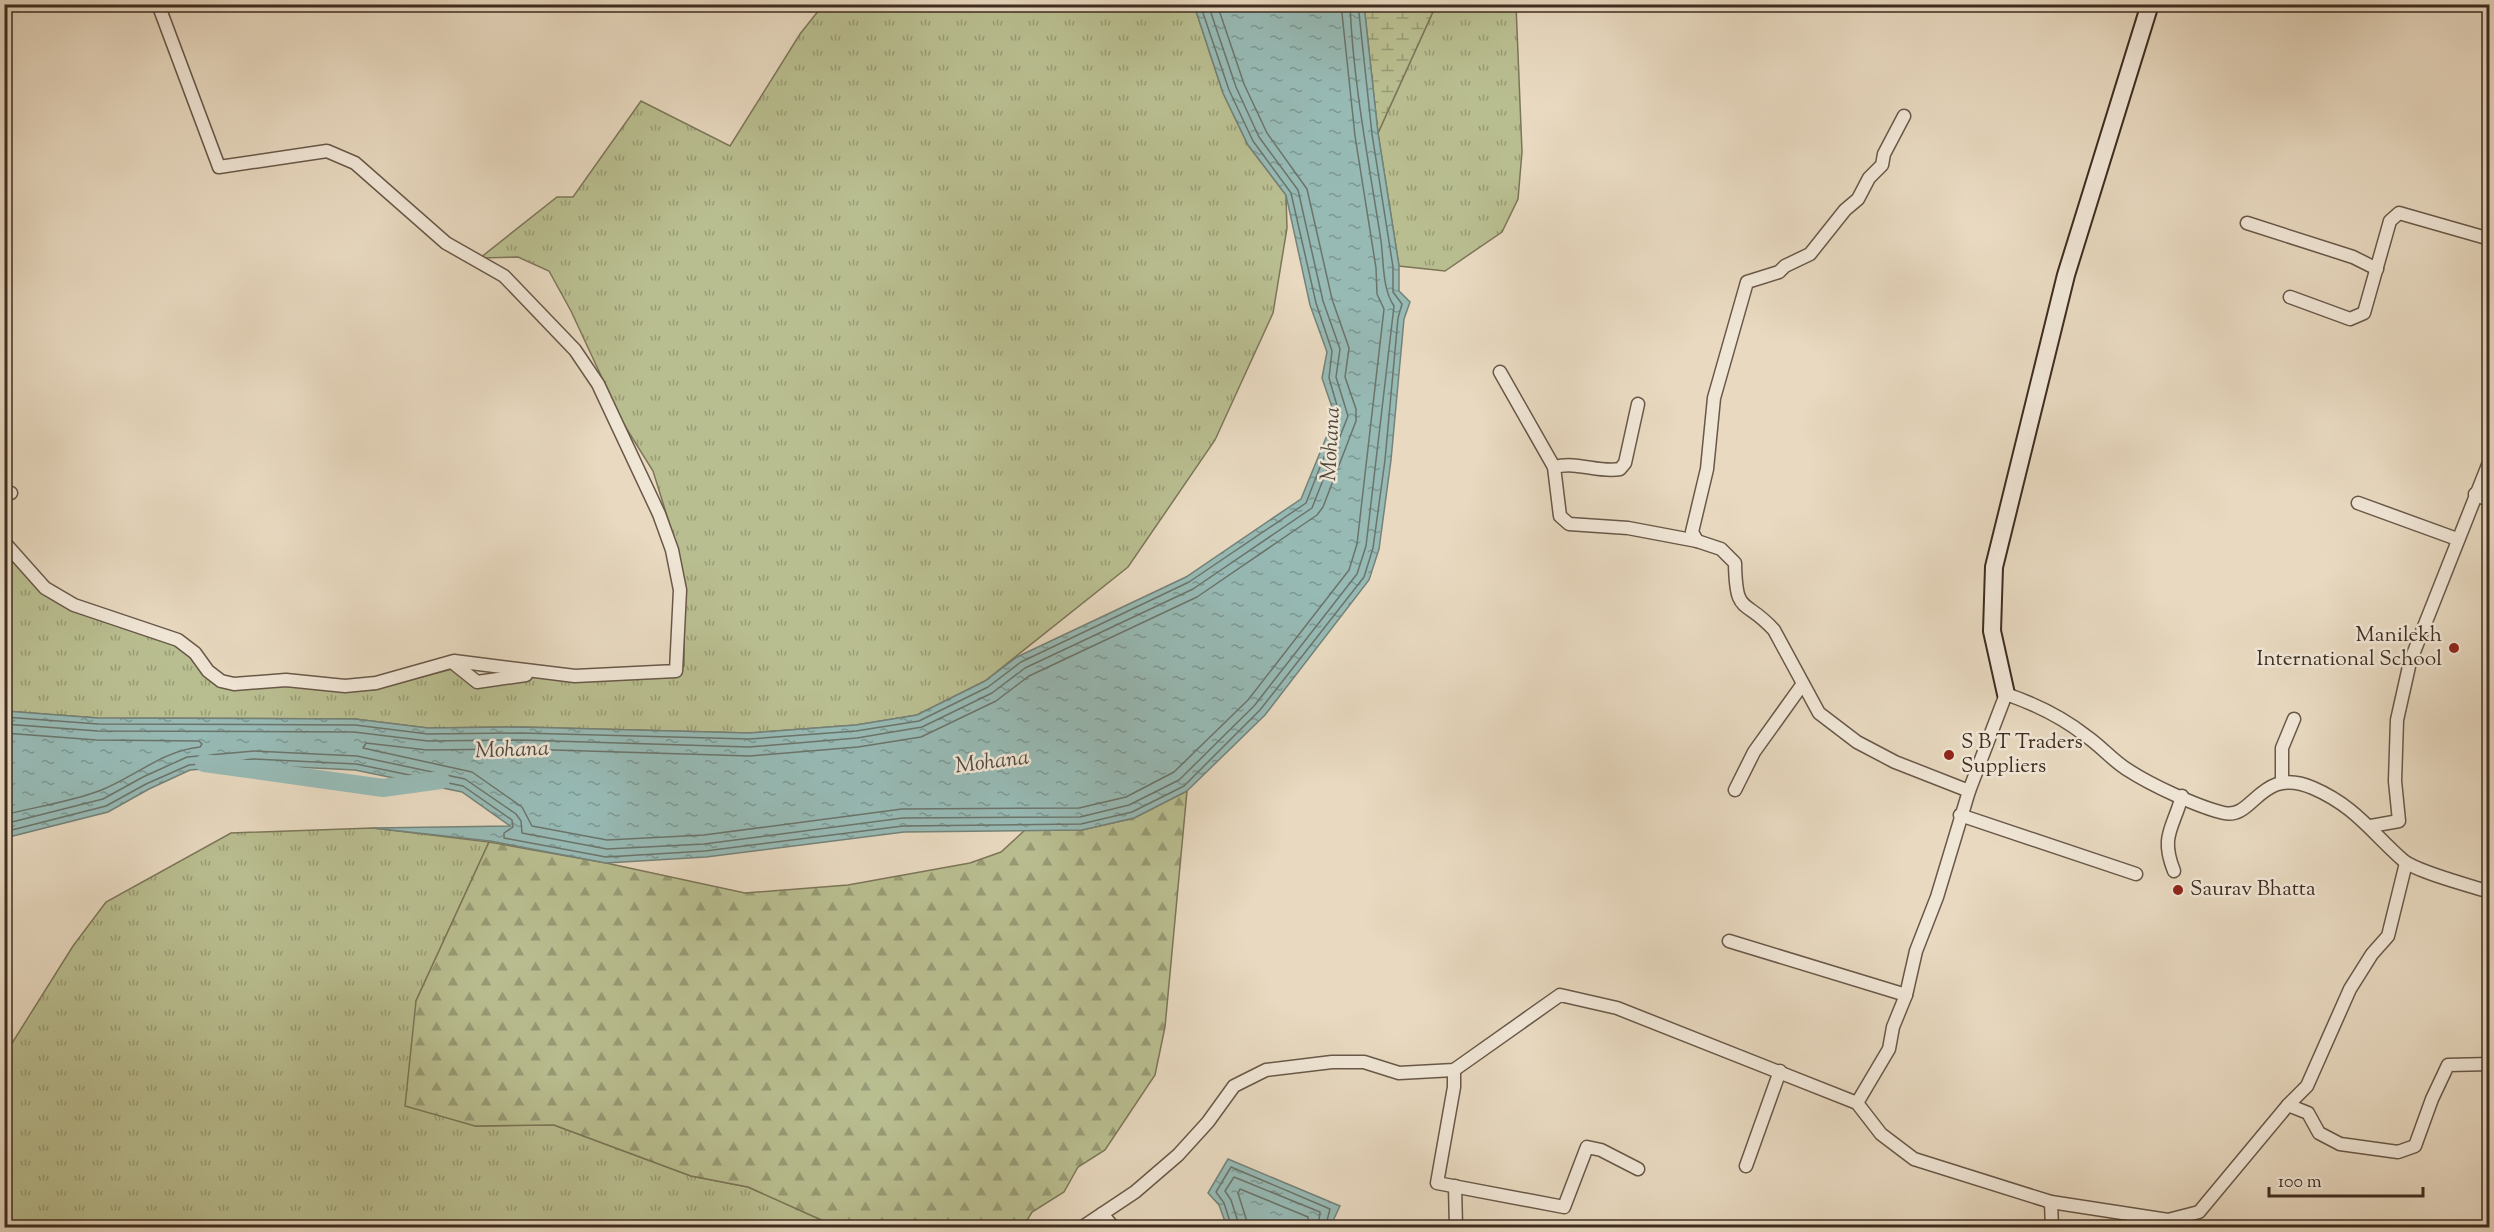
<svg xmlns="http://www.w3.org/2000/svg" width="2494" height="1232" font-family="'Sorts Mill Goudy',serif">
<defs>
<pattern id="grass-tufts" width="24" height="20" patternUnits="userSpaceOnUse" patternTransform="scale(1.5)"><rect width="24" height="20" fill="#b9be90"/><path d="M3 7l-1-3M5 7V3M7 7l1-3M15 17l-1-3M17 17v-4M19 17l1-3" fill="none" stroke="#989b75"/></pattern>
<pattern id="forest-firs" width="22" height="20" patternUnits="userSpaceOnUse" patternTransform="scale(1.5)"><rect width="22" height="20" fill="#b9be90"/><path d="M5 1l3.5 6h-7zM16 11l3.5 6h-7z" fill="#989b75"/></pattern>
<pattern id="wetland-marsh" width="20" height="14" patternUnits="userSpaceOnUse" patternTransform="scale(1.5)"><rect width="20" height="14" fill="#b9be90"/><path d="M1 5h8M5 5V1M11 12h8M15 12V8" fill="none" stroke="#989b75"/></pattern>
<pattern id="water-ripples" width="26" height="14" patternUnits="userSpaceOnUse" patternTransform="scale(1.5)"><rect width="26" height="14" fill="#97bab5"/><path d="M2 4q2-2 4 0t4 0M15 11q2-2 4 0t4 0" fill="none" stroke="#7d9893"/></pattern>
</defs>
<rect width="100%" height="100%" fill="#e8d9c0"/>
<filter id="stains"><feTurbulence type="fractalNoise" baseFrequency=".00333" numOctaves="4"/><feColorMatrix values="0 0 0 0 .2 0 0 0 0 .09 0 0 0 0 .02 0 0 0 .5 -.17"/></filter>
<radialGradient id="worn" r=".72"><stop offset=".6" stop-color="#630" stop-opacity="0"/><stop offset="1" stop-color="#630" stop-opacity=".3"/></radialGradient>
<!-- grass -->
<g fill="url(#grass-tufts)" stroke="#7c7658" stroke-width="1.5">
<path d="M823,5H1194L1223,93L1248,145L1286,195L1287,228L1273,313L1215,440L1128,567L985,681L917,715L856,725L749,733L521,727L428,728L355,719L98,718L5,711L4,566L11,558L47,595L183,646L213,682L296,685L340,691L373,690L452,669L465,680L534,675H674L684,666V602L677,548L653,471L623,423L571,311L549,271L518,257L480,258L557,197H573L641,101L730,146L800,34Z"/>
<path d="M1436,5H1516L1522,152L1518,199L1502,232L1445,271L1399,266L1378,133Z"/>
<path d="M373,828L489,842L416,1001L475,1126L554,1125L691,1176L748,1187L837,1227H5L4,1056L73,946L106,902L231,833Z"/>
</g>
<!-- forest -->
<path fill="url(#forest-firs)" stroke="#7c7658" stroke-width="1.5" d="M1187,791L1165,1027L1155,1075L1105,1150L1078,1167L1064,1192L1032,1212L1023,1227H837L748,1187L691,1176L554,1125L475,1126L405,1106L416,1001L489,842L606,863L745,893L848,885L970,863L1001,852L1025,830H1082L1134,818Z"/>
<!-- wetland -->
<path fill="url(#wetland-marsh)" stroke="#7c7658" stroke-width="1.5" d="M1364,5H1436L1378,133Z"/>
<!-- water -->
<g fill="url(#water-ripples)" stroke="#748279" stroke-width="1.5">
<path d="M1194,5H1364L1378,133L1399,266V291L1410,302L1404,319L1391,460L1379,549L1369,580L1265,715L1187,791L1134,818L1082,830L904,832L706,857L606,863L490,841L373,828L510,826L462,792L355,770L254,765L190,770L149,789L108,812L5,838V711L98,718L355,719L428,728L521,727L749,733L856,725L917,715L985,681L1017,657L1186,577L1301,499L1335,416L1322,378L1327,352L1310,305L1286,195L1248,145L1223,93Z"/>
<path d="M1228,1159L1340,1206L1330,1227H1227L1219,1205L1208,1193Z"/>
</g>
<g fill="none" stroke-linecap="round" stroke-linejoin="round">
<!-- shore -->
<g stroke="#6b746a" stroke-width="1.5">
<path d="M1217,4L1244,84L1267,133L1307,189L1332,299L1349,348L1345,377L1356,409V421L1323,507L1317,515L1197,597L1029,676L996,701L921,737L858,747L750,756L521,749L427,750L366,743L363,748L472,772L522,807L532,826L607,840L704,835L902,809L1079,808L1126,797L1174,772L1248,700L1349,570L1357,544L1384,309L1377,294L1376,268L1355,136L1341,4"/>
<path d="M4,717L98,724L355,725L428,734L521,733L749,739L856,731L919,721L988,687L1021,662L1189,582L1306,503L1340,416L1329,378L1332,351L1316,303L1291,193L1253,141L1229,90L1200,4"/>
<path d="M4,724L98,731L354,732L428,741L521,740L749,747L857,738L922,727L992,693L1025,668L1193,589L1312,508L1348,416L1336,377L1340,349L1323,301L1298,190L1259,137L1236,87L1208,4"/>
<path d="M4,733L97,740L199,741L202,744L200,747C161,751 134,778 99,791C69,802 35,807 4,815"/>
<path d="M4,824L103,799L143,777L187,757L254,751L357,756L465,779L516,814L521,821L522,833L607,849L704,844L903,818L1080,817L1129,805L1179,780L1254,706L1357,574L1366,546L1394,306C1382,288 1384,263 1381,241C1369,163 1353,83 1350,4"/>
<path d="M4,832L106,806L146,784L189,765L254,759L356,764L463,786L512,820L513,827L504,833V838L606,857L705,851L903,826L1081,824L1132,812L1184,786L1260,710L1364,577L1373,548L1385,460L1398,318L1402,304L1393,292V267L1372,134L1358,4"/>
<path d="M1232,1228L1224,1203L1216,1192L1231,1167L1330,1209L1325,1228"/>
<path d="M1240,1228L1231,1200L1225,1191L1234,1177L1320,1212L1318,1228"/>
<path d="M1249,1228L1238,1193L1240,1189L1308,1217L1309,1228"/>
</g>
<!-- river -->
<path stroke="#97bab5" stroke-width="18" d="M204,763L383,788L441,780"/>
<!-- minor casing -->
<g stroke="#695848" stroke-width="15">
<g id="minor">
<path d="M2247,223L2353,257L2377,269"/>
<path d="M2290,297L2350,319L2364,313L2390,221L2399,213L2490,239"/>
<path d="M1500,372L1554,467L1560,516L1569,524L1628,528L1697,541L1721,549L1735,563C1736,617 1744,597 1774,630L1819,713L1857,742L1895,762L1969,791L2006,694C2035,704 2062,717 2086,736C2101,746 2113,761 2128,770C2151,785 2198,807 2224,813C2254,820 2260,765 2313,788C2355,806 2372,833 2404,861C2418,872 2471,886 2490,892"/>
<path d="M1554,467C1578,461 1598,473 1620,469L1625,463L1638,404"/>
<path d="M4,494L11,493"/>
<path d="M2475,494L2490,501"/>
<path d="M2358,503L2457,539"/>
<path d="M1697,541L1692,532L1707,469L1714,398L1747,282L1779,272L1785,266L1810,254L1845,210L1858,199L1869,178L1882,165L1884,154L1904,116"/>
<path d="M4,542L45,588L74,605L178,640L195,653L208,671L221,681L234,684L286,680L345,686L376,683L454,661L575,676L676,671L680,590L672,550L659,514L598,384L575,350L504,276L446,243L355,163L327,151L219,167L158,4"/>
<path d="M452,662L477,682L526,675"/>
<path d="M2282,782V748L2294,719"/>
<path d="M1735,790L1754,752L1802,685"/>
<path d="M1969,791L1937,897L1916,951L1906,995L1893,1027L1889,1049L1857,1103L1881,1134L1914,1159L2051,1202L2168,1220L2199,1212L2288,1105L2308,1113L2319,1133L2340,1144L2398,1152L2415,1146L2432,1099L2448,1065L2490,1064"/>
<path d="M1960,815L2136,874"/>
<path d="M2371,826L2399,821L2395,781L2397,720L2410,662L2490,460"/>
<path d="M2174,871C2160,836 2173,829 2182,796"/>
<path d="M1729,941L1906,995"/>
<path d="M1454,1070V1087L1437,1183L1564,1207L1587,1147L1601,1150L1638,1169"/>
<path d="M2288,1105L2307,1086L2350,989L2372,954L2388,936L2406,863"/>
<path d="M1746,1166L1780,1071"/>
<path d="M1455,1186L1456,1228"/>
<path d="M2051,1202L2052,1228"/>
<path d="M1102,1214L1114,1228"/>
<path d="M1081,1228L1135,1192L1178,1155L1208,1122L1234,1086L1266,1070L1332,1062H1364L1399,1073L1454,1070L1560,995L1617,1008L1857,1103"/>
</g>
</g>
<!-- secondary casing -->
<g stroke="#3f2d20" stroke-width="20">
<path id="secondary" d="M2006,694L1992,631L1994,567L2066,275L2150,4"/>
</g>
<!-- minor -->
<use href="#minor" stroke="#f0e6d6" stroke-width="12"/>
<!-- secondary -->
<use href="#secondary" stroke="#f0e6d6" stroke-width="16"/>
</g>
<!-- markers -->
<g fill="#8f2418" stroke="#f0e6d6" stroke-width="2">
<circle cx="2454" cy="648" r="6"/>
<circle cx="1949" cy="755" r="6"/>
<circle cx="2178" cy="890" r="6"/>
</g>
<g text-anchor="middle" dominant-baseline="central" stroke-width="5" stroke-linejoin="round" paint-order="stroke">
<!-- poi labels -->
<g font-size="21" fill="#3f2d20" stroke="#f0e6d6" text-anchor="start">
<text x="2442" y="636" text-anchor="end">Manilekh<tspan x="2442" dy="24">International School</tspan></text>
<text x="1961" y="743">S B T Traders<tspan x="1961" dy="24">Suppliers</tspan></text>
<text x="2190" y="890">Saurav Bhatta</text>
</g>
<!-- water labels -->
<g font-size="22" font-style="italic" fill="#51493e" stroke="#f0e6d6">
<text transform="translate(1332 444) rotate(-87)">Mohana</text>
<text transform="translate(512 751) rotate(-2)">Mohana</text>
<text transform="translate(992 763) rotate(-7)">Mohana</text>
</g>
</g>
<!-- margin -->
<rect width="2494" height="1232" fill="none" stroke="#e8d9c0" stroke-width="24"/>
<rect x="6" y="6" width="2482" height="1220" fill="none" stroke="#3f2d20" stroke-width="3"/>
<rect x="12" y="12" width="2470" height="1208" fill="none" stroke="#3f2d20" stroke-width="1.5"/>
<!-- scale -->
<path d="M2269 1187v9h154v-9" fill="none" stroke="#3f2d20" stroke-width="3"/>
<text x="2278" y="1187" font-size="18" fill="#3f2d20" stroke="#f0e6d6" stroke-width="4.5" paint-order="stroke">100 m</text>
<rect width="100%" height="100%" filter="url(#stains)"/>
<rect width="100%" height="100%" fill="url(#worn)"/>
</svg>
